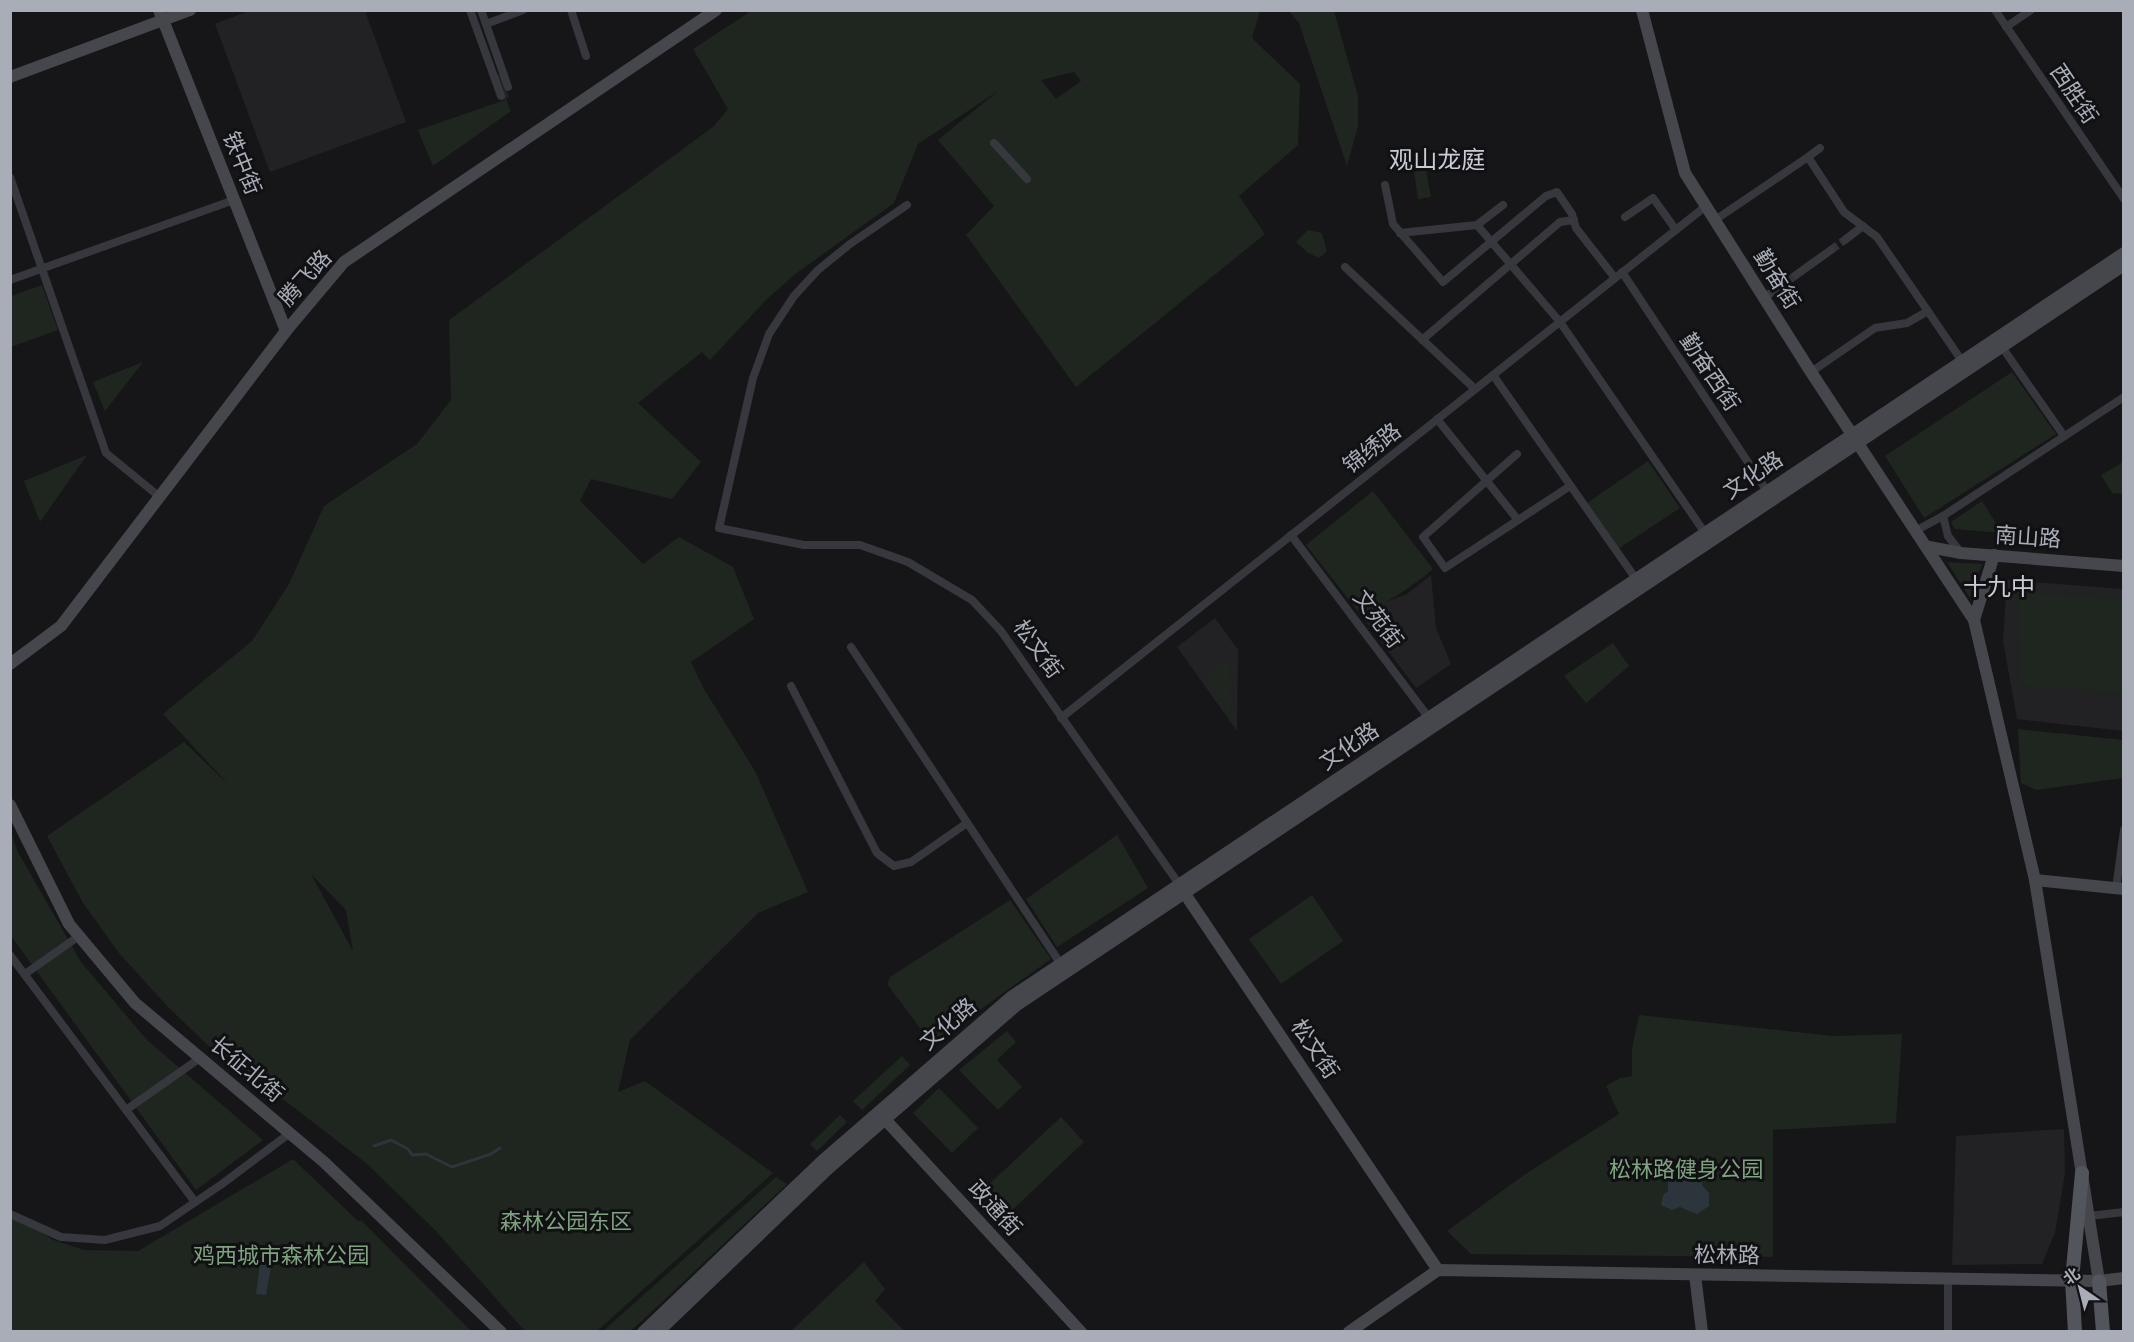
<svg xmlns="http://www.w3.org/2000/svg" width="2134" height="1342" font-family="Signika,'Noto Sans SC',sans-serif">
<rect width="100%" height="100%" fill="#161618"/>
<!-- built -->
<g fill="#222225">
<path d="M251,10L365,11L406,122L270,172L215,24Z"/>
<path d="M1431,575L1436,628L1451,664L1416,688L1364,619L1386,602L1407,594Z"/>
<path d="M2007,580L2123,589V731L2017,719L2003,641Z"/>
<path d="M1215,618L1238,650L1237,731L1177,647Z"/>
<path d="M2064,1129L2065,1173L2055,1233L2042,1264L1952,1265L1956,1136Z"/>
</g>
<!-- green -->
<g fill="#1e261f" fill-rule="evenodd">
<path d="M751,11H1260L1252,38L1300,84L1298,145L1239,196L1265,234L1076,387L966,235L994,206L938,140L998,91L918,144L894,203L794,275L766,300L710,360L702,352L638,403L701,462L672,499L591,479L580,501L643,564L679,537L733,567L754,619L691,662L704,689L755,771L808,892L758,913L630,1040L618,1092L645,1081L773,1173L597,1331H525L436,1231L366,1163L284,1100L239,1075L167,1006L119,953L83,903L47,836L184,742L230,786L163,714L252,641L289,584L324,506L417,444L451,400L449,320L713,127L728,109L693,49ZM1074,72L1081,81L1056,99L1041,80ZM311,874L346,910L353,951Z"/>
<path d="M1289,11H1334L1358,96V126L1347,166L1299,23Z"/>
<path d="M500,73L509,97L506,99L511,111L433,166L418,130L505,100L496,75Z"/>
<path d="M1426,170L1431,197L1418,199L1414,172Z"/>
<path d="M1308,230L1322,233L1327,251L1319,258L1308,253L1296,242Z"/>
<path d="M42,285L58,330L11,347V296Z"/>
<path d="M143,362L105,411L93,382Z"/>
<path d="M2012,372L2056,434L1924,518L1885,456Z"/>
<path d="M87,455L40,522L24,481Z"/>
<path d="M1648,461L1680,508L1618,549L1587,503Z"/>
<path d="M2123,462V494L2112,493L2101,475Z"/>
<path d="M1373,491L1433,569C1411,589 1386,600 1364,619L1306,545Z"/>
<path d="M1982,501L1997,525L2015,527L2014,534L1955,529L1951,522Z"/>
<path d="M1947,562L1982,564L1970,598Z"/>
<path d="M2018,592L2123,599V693L2020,685Z"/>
<path d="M1613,643L1629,666L1586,703L1564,676Z"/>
<path d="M1230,658L1231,716L1204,676Z"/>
<path d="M2018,729L2123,740V778L2036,790L2021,783Z"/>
<path d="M10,830L18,852L81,962L147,1040L263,1140L196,1190L11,936Z"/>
<path d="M1117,835L1148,888L1057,947L1026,899Z"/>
<path d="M1312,895L1343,941L1281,984L1249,939Z"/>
<path d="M1010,900L1051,959L932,1044L887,984L890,977Z"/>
<path d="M1639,1015L1832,1036L1902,1034L1896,1123L1773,1130V1257L1471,1254L1447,1231L1524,1175L1619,1114L1606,1086L1620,1078L1632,1076V1049Z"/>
<path d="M1007,1031L1016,1042L997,1060L1022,1087L998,1110L959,1070Z"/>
<path d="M902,1056L910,1065L862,1110L853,1101Z"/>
<path d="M939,1088L978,1128L952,1153L913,1113Z"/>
<path d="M840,1115L847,1122L817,1151L810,1144Z"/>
<path d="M1061,1117L1084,1142L1008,1214L984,1189Z"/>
<path d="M293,1159L358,1221H362L471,1331H11L10,1216L30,1224L53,1240L84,1250L138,1251Z"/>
<path d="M776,1177L787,1184L643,1320L630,1331H603Z"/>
<path d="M864,1262L885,1289L875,1301L904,1331H791Z"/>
</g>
<!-- water -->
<g fill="#2c353c">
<path d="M1674,1174L1684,1180L1694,1176L1704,1178L1702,1185L1709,1193V1206L1697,1214L1680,1207L1672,1210L1661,1205L1663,1195L1668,1191V1179Z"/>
<path d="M271,1245L274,1250L266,1295L256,1294L262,1247Z"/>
</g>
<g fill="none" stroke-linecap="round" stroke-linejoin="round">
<!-- stream -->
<path stroke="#2c353c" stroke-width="3" d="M374,1146L391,1140L408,1149L412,1155L426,1154L452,1167L491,1154L500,1148"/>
<!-- street-tunnel -->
<g stroke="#333438" stroke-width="8" stroke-dasharray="8 4" stroke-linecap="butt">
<path d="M1831,250L1846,239"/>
<path d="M1779,287L1796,275"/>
</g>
<!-- street -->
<g stroke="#37383d" stroke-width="8">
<path d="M470,10L501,96"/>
<path d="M481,10L508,87"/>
<path d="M571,10L586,56"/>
<path d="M1995,10L2124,199"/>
<path d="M486,24L523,10"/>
<path d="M2006,27L2031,10"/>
<path d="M994,143L1027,179"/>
<path d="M1808,157L1820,148"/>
<path d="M10,177L106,453L161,498"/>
<path d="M1385,185L1393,224L1443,282L1546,196L1557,192L1572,214L1576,228L1615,278"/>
<path d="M907,205L850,244L818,270L794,296L769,334L753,378L719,528L804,545H860L908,562L972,600L1001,631L1179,884"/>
<path d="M1503,205L1477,225L1560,322L1705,533"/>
<path d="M1625,217L1653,198L1676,230"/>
<path d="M1715,220L1808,157L1844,212L1877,237L1962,361"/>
<path d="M1400,233L1477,225"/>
<path d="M1846,239L1863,226"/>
<path d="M1345,267L1475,389"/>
<path d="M1622,272L1767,491"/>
<path d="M1796,275L1831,250"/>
<path d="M10,280L234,200"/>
<path d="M1764,298L1779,287"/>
<path d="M1422,340L1560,222L1574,220"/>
<path d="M2002,347L2064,436"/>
<path d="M1811,372L1875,328L1907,323L1928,311"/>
<path d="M1493,375L1636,579"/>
<path d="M1437,419L1518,520"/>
<path d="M1517,454L1423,537L1445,568L1570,486"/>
<path d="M1943,516L1948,536L1961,553"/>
<path d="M1917,530L1943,516L2124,397"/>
<path d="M1291,535L1432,722"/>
<path d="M851,647L1062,966"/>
<path d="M791,686L877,853L894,866L911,862L967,823"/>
<path d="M1061,718L1706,206"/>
<path d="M2116,889L2124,830"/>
<path d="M10,955L195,1202"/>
<path d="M25,974L79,936"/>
<path d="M126,1110L200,1058"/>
<path d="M10,1214L61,1237L105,1240L160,1226L222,1184L290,1133"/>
<path d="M2089,1216L2124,1212"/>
<path d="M1948,1279V1332"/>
</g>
<!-- secondary -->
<g stroke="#45474d" stroke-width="12">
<path d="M159,10L286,331"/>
<path d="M1642,10L1685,173L1809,369L1974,620L2035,880L2099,1281"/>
<path d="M10,77L190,10"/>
<path d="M1929,547L1961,553L2124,566"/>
<path d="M1974,620L1994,555"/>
<path d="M10,664L61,626L286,331L344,262L716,10"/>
<path d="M10,805L69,924L135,1003L324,1162L501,1332"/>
<path d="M2035,880L2124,889"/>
<path d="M1181,888L1438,1270"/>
<path d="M881,1115L1081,1332"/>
<path d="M1695,1275L1702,1332"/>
<path d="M643,1332L822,1161L1011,997L2124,253"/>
<path d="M658,1332L829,1168L1017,1005L2124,265"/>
<path d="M1349,1332L1438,1270L2099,1281L2124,1278"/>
</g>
<!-- primary -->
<g stroke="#53555c" stroke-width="14">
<path d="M2099,1281L2103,1332"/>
<path d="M2075,1332L2072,1280L2082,1173"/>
</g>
</g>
<g text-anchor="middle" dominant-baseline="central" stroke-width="6" stroke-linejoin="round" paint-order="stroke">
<!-- street labels -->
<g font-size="22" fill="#a8adb8" stroke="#111113">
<text transform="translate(2074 94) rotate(56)">西胜街</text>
<text transform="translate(242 163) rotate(68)">铁中街</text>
<text transform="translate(305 278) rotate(-48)">腾飞路</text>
<text transform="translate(1777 279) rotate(58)">勤奋街</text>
<text transform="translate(1710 372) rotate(56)">勤奋西街</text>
<text transform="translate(1372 448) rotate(-38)">锦绣路</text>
<text transform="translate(1753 475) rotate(-34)">文化路</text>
<text transform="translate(2028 537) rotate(4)">南山路</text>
<text transform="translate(1378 619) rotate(53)">文苑街</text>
<text transform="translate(1038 649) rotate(54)">松文街</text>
<text transform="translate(1349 746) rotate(-34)">文化路</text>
<text transform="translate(948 1024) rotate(-41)">文化路</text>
<text transform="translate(1315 1049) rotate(56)">松文街</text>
<text transform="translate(247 1069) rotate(40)">长征北街</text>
<text transform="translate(995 1208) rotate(47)">政通街</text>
<text transform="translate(1727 1255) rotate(1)">松林路</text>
</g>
<!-- park labels -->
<g font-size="22" fill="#7fa381" stroke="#111113">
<text x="1686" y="1169">松林路健身公园</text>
<text x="566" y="1221">森林公园东区</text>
<text x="281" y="1255">鸡西城市森林公园</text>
</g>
<!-- neighbourhood labels -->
<g font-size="24" fill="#c9ccd4" stroke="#111113">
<text x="1437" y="160">观山龙庭</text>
<text x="1999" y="587">十九中</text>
</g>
</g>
<!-- border -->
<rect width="2134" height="1342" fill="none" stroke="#a8adb8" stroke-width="24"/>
<!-- north arrow -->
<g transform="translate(2080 1288) rotate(325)" stroke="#111113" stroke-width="4.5" paint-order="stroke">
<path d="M0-4.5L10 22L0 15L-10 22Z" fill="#a8adb8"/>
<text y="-9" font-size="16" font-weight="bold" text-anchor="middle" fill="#a8adb8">北</text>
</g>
</svg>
